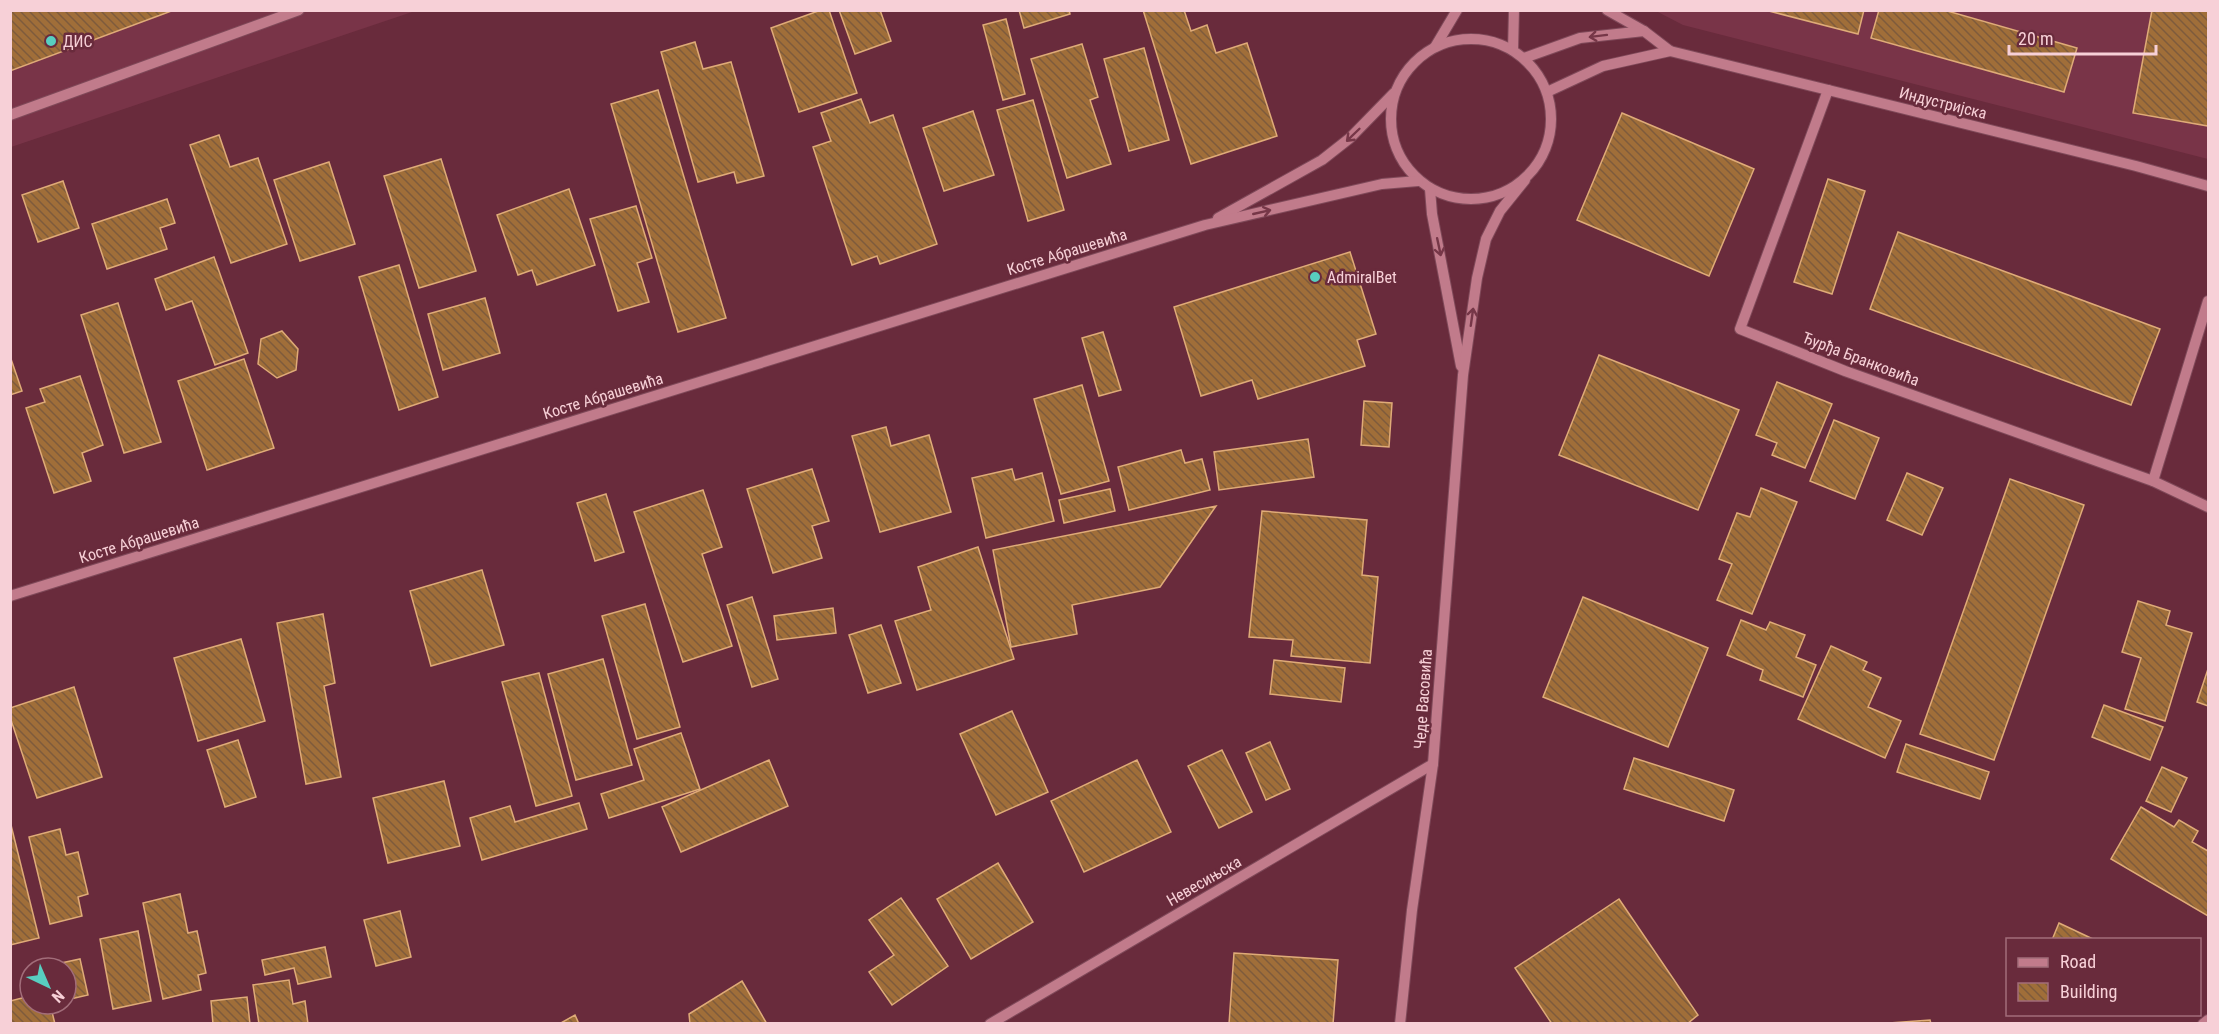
<svg xmlns="http://www.w3.org/2000/svg" width="2219" height="1034" font-family="'Roboto Condensed',sans-serif">
<defs>
<pattern id="building-back-hatch" width="6" height="6" patternUnits="userSpaceOnUse" patternTransform="scale(1.5)"><rect width="6" height="6" fill="#a06e39"/><path d="M-1 5l2 2M0 0l6 6M5-1l2 2" fill="none" stroke="#7e5b3c"/></pattern>
</defs>
<rect width="100%" height="100%" fill="#692b3c"/>
<!-- built -->
<g fill="#793448">
<path d="M11,10L415,11L11,147Z"/>
<path d="M1656,11H2208V159L1683,25Z"/>
</g>
<!-- building -->
<g fill="url(#building-back-hatch)" stroke="#dfab78" stroke-width="1.5">
<path d="M10,10H174L10,71Z"/>
<path d="M821,10H829L857,93L799,112L771,28Z"/>
<path d="M839,10H880L891,41L855,54Z"/>
<path d="M1019,10H1069L1070,14L1024,28Z"/>
<path d="M1143,10H1184L1191,31L1207,25L1216,53L1247,43L1277,136L1191,164Z"/>
<path d="M1765,10H1864L1858,34Z"/>
<path d="M1879,10H1944L2077,48L2064,92L1871,38Z"/>
<path d="M2152,10H2208V126L2133,113Z"/>
<path d="M1006,19L1025,94L1003,100L983,25Z"/>
<path d="M695,42L703,69L731,62L764,176L737,183L734,172L698,182L661,52Z"/>
<path d="M1082,44L1098,97L1090,100L1111,164L1067,178L1031,59Z"/>
<path d="M1144,48L1169,140L1129,151L1104,59Z"/>
<path d="M658,90L726,318L678,332L611,104Z"/>
<path d="M861,99L870,123L893,115L937,244L880,264L877,256L852,265L813,147L831,141L821,113Z"/>
<path d="M1033,100L1064,210L1028,221L997,110Z"/>
<path d="M973,111L994,175L944,191L923,128Z"/>
<path d="M1622,113L1754,169L1709,276L1577,220Z"/>
<path d="M219,135L230,167L258,158L287,244L231,263L190,145Z"/>
<path d="M441,159L476,271L419,288L384,176Z"/>
<path d="M329,162L355,244L300,261L274,180Z"/>
<path d="M1828,179L1865,191L1832,294L1794,282Z"/>
<path d="M63,181L79,228L38,242L22,195Z"/>
<path d="M569,189L595,265L537,285L532,270L518,275L497,215Z"/>
<path d="M167,199L175,223L160,228L167,249L107,269L92,224Z"/>
<path d="M636,206L652,258L637,263L649,302L618,311L590,219Z"/>
<path d="M1898,232L2160,329L2131,405L1870,309Z"/>
<path d="M1350,252L1376,334L1357,340L1365,366L1258,399L1252,380L1201,396L1174,307Z"/>
<path d="M214,257L248,353L215,365L192,301L166,310L155,279Z"/>
<path d="M399,265L438,397L399,410L359,277Z"/>
<path d="M485,298L500,353L443,370L428,314Z"/>
<path d="M118,303L161,442L124,453L81,315Z"/>
<path d="M282,331L298,349L296,370L277,378L258,364L261,339Z"/>
<path d="M1103,332L1121,390L1099,396L1082,338Z"/>
<path d="M1599,355L1739,410L1698,510L1559,455Z"/>
<path d="M10,356L22,391L10,395Z"/>
<path d="M244,359L274,448L207,470L178,381Z"/>
<path d="M80,376L103,445L82,453L91,481L54,493L26,408L45,402L40,389Z"/>
<path d="M1777,382L1832,404L1805,468L1772,455L1777,443L1756,435Z"/>
<path d="M1082,385L1109,481L1061,494L1034,399Z"/>
<path d="M1364,401L1392,403L1389,447L1361,445Z"/>
<path d="M1834,420L1879,438L1855,499L1810,481Z"/>
<path d="M886,427L891,446L929,435L951,512L880,532L852,436Z"/>
<path d="M1308,439L1314,477L1219,490L1214,452Z"/>
<path d="M1181,450L1185,463L1202,459L1210,490L1129,510L1118,467Z"/>
<path d="M812,469L829,521L812,526L822,558L773,573L747,489Z"/>
<path d="M1012,469L1015,480L1042,473L1054,521L986,538L972,478Z"/>
<path d="M1907,473L1943,488L1922,535L1887,520Z"/>
<path d="M2010,479L2084,505L1994,760L1920,734Z"/>
<path d="M1761,488L1797,502L1752,614L1717,600L1732,564L1719,559L1737,513L1750,517Z"/>
<path d="M1110,489L1115,511L1064,523L1059,500Z"/>
<path d="M703,490L722,547L702,554L732,646L683,662L634,512Z"/>
<path d="M606,494L624,552L595,561L577,503Z"/>
<path d="M1216,506L1160,587L1072,605L1077,634L1011,647L993,550Z"/>
<path d="M1262,511L1367,520L1362,575L1378,577L1370,663L1291,656L1293,640L1249,637Z"/>
<path d="M978,547L1014,659L917,690L895,621L931,610L918,567Z"/>
<path d="M482,570L504,645L431,666L410,591Z"/>
<path d="M752,597L778,679L752,687L727,605Z"/>
<path d="M1583,597L1708,648L1668,747L1543,697Z"/>
<path d="M2138,601L2170,611L2166,625L2192,633L2165,721L2125,709L2141,658L2122,652Z"/>
<path d="M645,604L680,727L637,739L602,616Z"/>
<path d="M833,608L836,633L777,640L774,616Z"/>
<path d="M323,614L335,683L324,686L341,777L306,784L277,623Z"/>
<path d="M1741,620L1766,630L1770,622L1805,635L1796,657L1816,665L1803,697L1760,680L1763,670L1727,655Z"/>
<path d="M881,625L901,683L868,693L849,635Z"/>
<path d="M241,639L265,721L198,741L174,658Z"/>
<path d="M1831,646L1867,662L1863,670L1881,678L1868,707L1901,721L1885,758L1798,719Z"/>
<path d="M603,659L632,765L576,780L548,674Z"/>
<path d="M1274,660L1345,668L1341,702L1270,694Z"/>
<path d="M2208,669V706L2197,702Z"/>
<path d="M539,673L572,796L536,806L502,682Z"/>
<path d="M74,687L102,777L37,798L10,717V708Z"/>
<path d="M2104,705L2163,727L2150,760L2092,737Z"/>
<path d="M1012,711L1048,792L996,815L960,734Z"/>
<path d="M681,733L700,789L609,818L601,794L644,780L634,749Z"/>
<path d="M238,740L256,797L225,807L207,750Z"/>
<path d="M1270,742L1290,789L1266,800L1246,753Z"/>
<path d="M1906,744L1989,772L1980,799L1897,772Z"/>
<path d="M1222,750L1252,812L1219,828L1188,766Z"/>
<path d="M1634,758L1734,790L1724,821L1624,789Z"/>
<path d="M769,760L788,806L681,852L662,807Z"/>
<path d="M1137,760L1171,832L1084,872L1051,801Z"/>
<path d="M2162,767L2187,778L2171,812L2146,801Z"/>
<path d="M444,781L460,846L388,863L373,798Z"/>
<path d="M579,803L587,829L482,860L470,818L510,806L515,822Z"/>
<path d="M2141,807L2174,827L2179,820L2198,831L2192,842L2208,851V916L2111,859Z"/>
<path d="M10,821L39,938L10,945Z"/>
<path d="M60,829L66,855L78,852L88,894L78,897L82,916L50,924L29,837Z"/>
<path d="M998,863L1033,922L971,959L937,899Z"/>
<path d="M180,894L188,933L197,931L206,973L198,975L201,990L163,999L143,903Z"/>
<path d="M901,898L948,966L892,1005L869,972L894,955L869,920Z"/>
<path d="M1619,899L1698,1015L1687,1024H1552L1515,968Z"/>
<path d="M400,911L411,957L376,966L364,920Z"/>
<path d="M2059,923L2095,940H2052Z"/>
<path d="M138,931L151,1001L113,1009L100,939Z"/>
<path d="M325,947L331,977L298,984L294,968L265,975L262,960Z"/>
<path d="M1234,953L1338,960L1333,1024H1229Z"/>
<path d="M80,959L88,995L66,1000V968H56V964Z"/>
<path d="M289,980L293,1004L305,1001L308,1024H259L253,985Z"/>
<path d="M742,981L767,1024H690L689,1014Z"/>
<path d="M30,996V1004H50L55,1024H10V1001Z"/>
<path d="M247,997L250,1024H213L211,1001Z"/>
<path d="M575,1015L579,1024H559Z"/>
<path d="M1930,1020L1931,1024H1875Z"/>
</g>
<g fill="none" stroke-linecap="round" stroke-linejoin="round">
<!-- minor casing -->
<g stroke="#7f4959" stroke-width="12">
<g id="minor">
<path d="M1607,10L1644,31"/>
<circle cx="1471" cy="119" r="80"/>
<path d="M1435,47L1457,10"/>
<path d="M1513,50L1514,10"/>
<path d="M1524,58L1580,38L1644,31L1670,51"/>
<path d="M1828,90L1740,329L1845,371L2153,481L2208,507"/>
<path d="M1547,92L1603,66L1670,51L2136,166L2208,186"/>
<path d="M10,115L299,10"/>
<path d="M1430,189L1432,214L1461,366"/>
<path d="M1218,218L1322,160L1350,138L1394,93"/>
<path d="M2153,481L2208,301"/>
<path d="M10,596L1205,225L1382,184L1418,181"/>
<path d="M990,1024L1433,764"/>
<path d="M1400,1024L1412,910L1433,764L1463,375L1477,278L1486,239L1500,211L1525,180"/>
<path d="M2203,1024L2208,1020"/>
</g>
</g>
<!-- minor -->
<use href="#minor" stroke="#c17b8b" stroke-width="10"/>
</g>
<!-- one-way arrows -->
<defs><path id="oneway-shaft" d="M-6 0H5M1.5-3L5.5 0L1.5 3" fill="none" stroke-width="1.6" stroke-linecap="round" stroke-linejoin="round" transform="scale(1.5)"/></defs>
<g stroke="#763748">
<use href="#oneway-shaft" transform="translate(1598 36) rotate(173)"/>
<use href="#oneway-shaft" transform="translate(1353 135) rotate(136)"/>
<use href="#oneway-shaft" transform="translate(1262 212) rotate(-13)"/>
<use href="#oneway-shaft" transform="translate(1439 247) rotate(78)"/>
<use href="#oneway-shaft" transform="translate(1472 317) rotate(-82)"/>
</g>
<!-- markers -->
<g fill="#58cec0" stroke="#692b3c" stroke-width="2">
<circle cx="51" cy="41" r="6"/>
<circle cx="1315" cy="277" r="6"/>
</g>
<g text-anchor="middle" dominant-baseline="central" stroke-width="5" stroke-linejoin="round" paint-order="stroke">
<!-- poi labels -->
<g font-size="16" fill="#f7d0d7" stroke="#692b3c" text-anchor="start">
<text x="63" y="41">ДИС</text>
<text x="1327" y="277">AdmiralBet</text>
</g>
<!-- street labels -->
<g font-size="16" fill="#f7d0d7" stroke="#692b3c">
<text transform="translate(1943 103) rotate(14)">Индустријска</text>
<text transform="translate(1067 252) rotate(-17)">Косте Абрашевића</text>
<text transform="translate(1861 359) rotate(21)">Ђурђа Бранковића</text>
<text transform="translate(603 396) rotate(-17)">Косте Абрашевића</text>
<text transform="translate(139 540) rotate(-17)">Косте Абрашевића</text>
<text transform="translate(1423 699) rotate(-86)">Чеде Васовића</text>
<text transform="translate(1204 881) rotate(-30)">Невесињска</text>
</g>
</g>
<!-- border -->
<rect width="2219" height="1034" fill="none" stroke="#f7d0d7" stroke-width="24"/>
<!-- legend -->
<rect x="2006" y="938" width="195" height="78" fill="#692b3c" stroke="#a26d7a" stroke-width="1.5"/>
<rect x="2018" y="958" width="30" height="9" fill="#c17b8b" stroke="#a26d7a" stroke-width="1.5"/>
<text x="2060" y="968" font-size="18" fill="#f7d0d7">Road</text>
<rect x="2018" y="983" width="30" height="18" fill="url(#building-back-hatch)" stroke="#a26d7a" stroke-width="1.5"/>
<text x="2060" y="998" font-size="18" fill="#f7d0d7">Building</text>
<!-- north arrow -->
<g transform="translate(48 986) rotate(136)"><circle r="28" fill="#692b3c" stroke="#a26d7a" stroke-width="1.5"/>
<path d="M0-4.5L10 22L0 15L-10 22Z" fill="#58cec0"/>
<text y="-9" font-size="16" font-weight="bold" text-anchor="middle" fill="#f7d0d7">N</text>
</g>
<!-- scale -->
<path d="M2009 45v9h147v-9" fill="none" stroke="#f7d0d7" stroke-width="3"/>
<text x="2018" y="45" font-size="18" fill="#f7d0d7" stroke="#692b3c" stroke-width="4.5" paint-order="stroke">20 m</text>
</svg>
